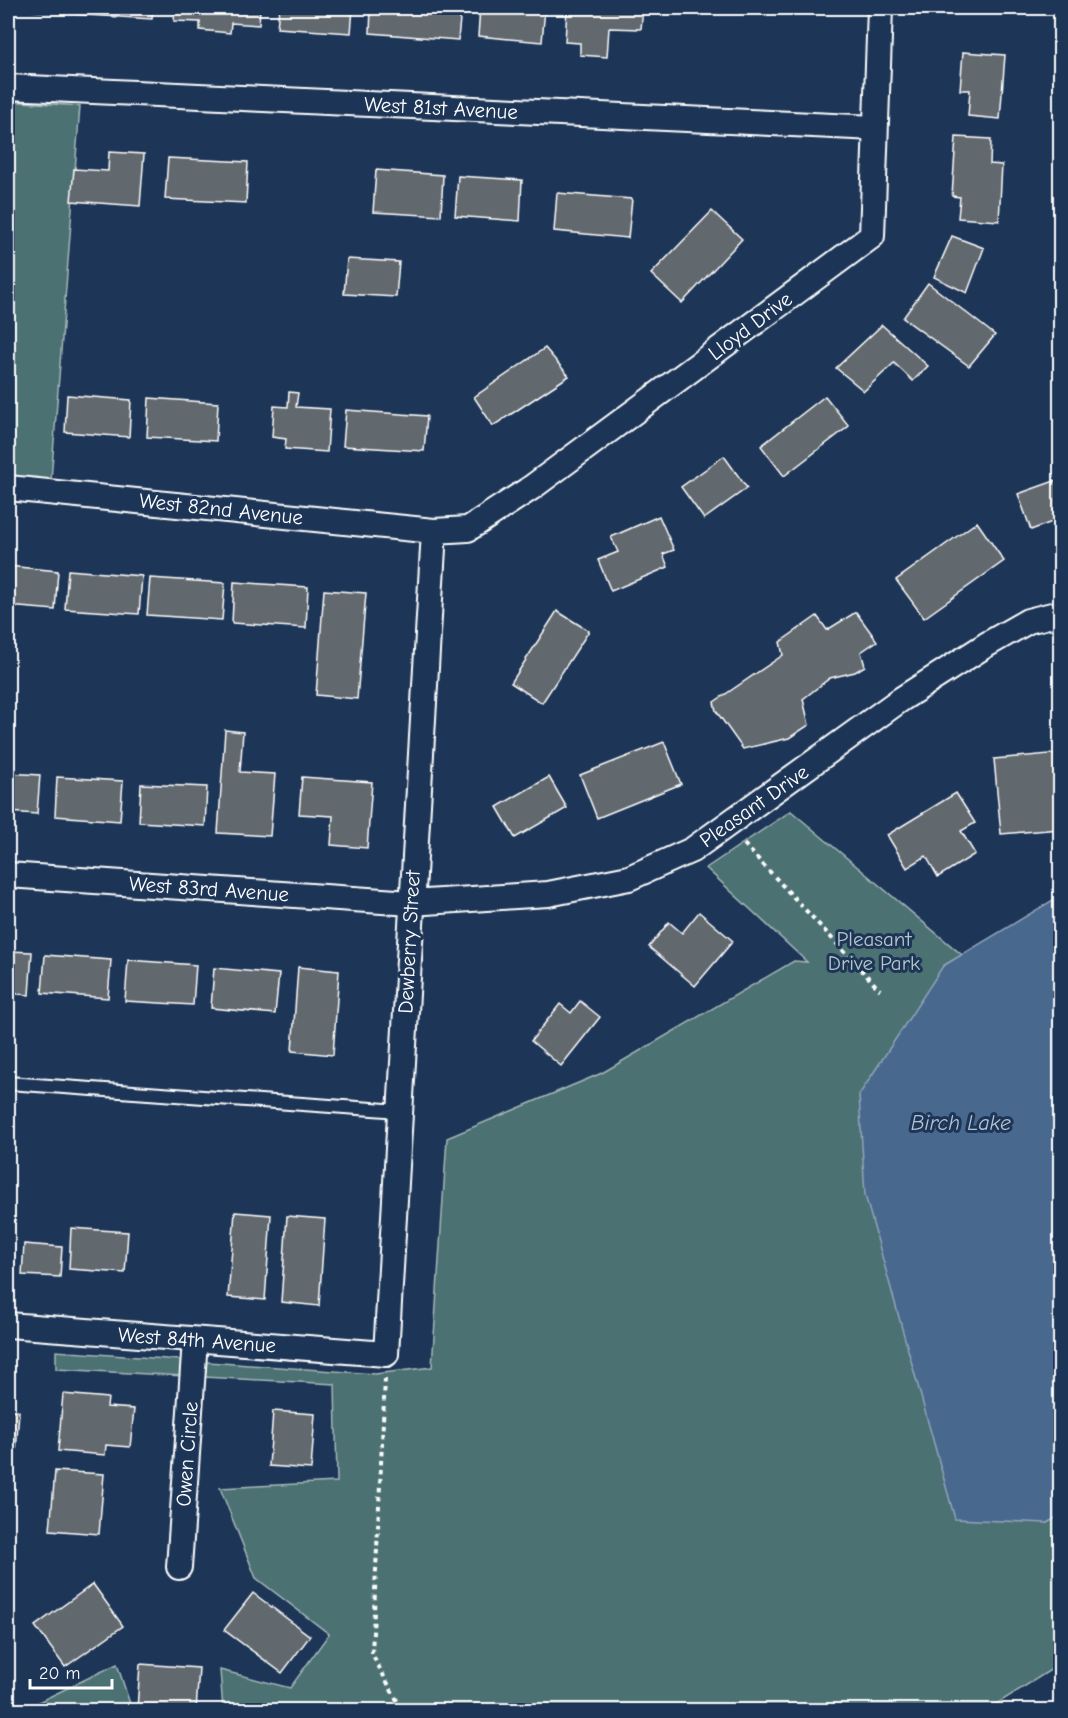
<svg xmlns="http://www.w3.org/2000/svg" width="1068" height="1718" font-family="'Comic Neue',sans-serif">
<rect width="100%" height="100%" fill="#1d3557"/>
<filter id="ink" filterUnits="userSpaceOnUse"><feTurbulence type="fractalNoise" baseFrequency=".0167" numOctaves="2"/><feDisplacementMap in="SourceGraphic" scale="12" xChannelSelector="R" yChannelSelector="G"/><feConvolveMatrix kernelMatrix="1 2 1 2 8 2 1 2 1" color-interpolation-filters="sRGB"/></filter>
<g filter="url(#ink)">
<!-- green -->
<g fill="#4c7173" stroke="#a6b8b9" stroke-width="1.5">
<path d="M8,101L80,106L51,480L8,477Z"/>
<path d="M791,811L962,955L943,966L1047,1523L1060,1515V1664L987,1710H223L220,1670L290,1688L329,1634L256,1578L220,1488L337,1482L335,1384L56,1369V1351L375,1374L432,1367L447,1138L602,1073L794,961L807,962L706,868Z"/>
<path d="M117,1664L132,1710H22Z"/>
</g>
<!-- water -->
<path fill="#49688e" stroke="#92a4bb" stroke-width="1.5" d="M1058,897H1060V1515L1047,1523L955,1519L865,1195L859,1095L943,966Z"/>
<!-- building -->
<g fill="#62696e" stroke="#fff" stroke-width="1.5">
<path d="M8,8H57V13Z"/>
<path d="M73,8H153L152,19L72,14Z"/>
<path d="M175,8H260L259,25L231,23L230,33L200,30V22L174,21Z"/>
<path d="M279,8H353L351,33L277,28Z"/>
<path d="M371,8H461L458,40L370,33Z"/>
<path d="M480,8H560H545L542,42L478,36Z"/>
<path d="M567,8H643L641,29L609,28L607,57L580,55V43L565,42Z"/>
<path d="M780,8H822V11Z"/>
<path d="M963,52L1005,55L1000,119L968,116L970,90H960Z"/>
<path d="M956,137L991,139L990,164L1002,165L999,221L958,218L960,197L952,196Z"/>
<path d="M109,152L144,154L140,206L71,201L74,169L108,171Z"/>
<path d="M168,158L248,162L246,203L165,199Z"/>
<path d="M376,170L443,175L441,216L373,212Z"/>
<path d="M458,176L522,180L520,221L455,216Z"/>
<path d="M557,193L632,199L628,238L554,231Z"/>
<path d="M712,211L742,239L682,303L651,274Z"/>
<path d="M952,236L984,248L967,293L934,277Z"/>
<path d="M347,259L399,262L396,297L344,294Z"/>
<path d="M928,283L995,335L969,366L903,318Z"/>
<path d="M882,325L928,366L913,381L894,363L864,391L836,368Z"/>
<path d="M545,348L569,376L493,426L474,397Z"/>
<path d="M289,392L298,393L296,407L330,409L327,452L285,449L286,439L272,437L274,406L288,407Z"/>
<path d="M67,395L131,400L129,437L65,432Z"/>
<path d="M825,396L849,426L784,476L761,446Z"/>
<path d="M149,398L218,403L216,441L147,437Z"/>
<path d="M346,410L427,416L424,451L343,446Z"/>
<path d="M724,456L747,488L704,519L681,487Z"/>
<path d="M1060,479V519L1031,530L1018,494Z"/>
<path d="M659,516L674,550L663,554L668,567L611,591L598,560L618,552L611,537Z"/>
<path d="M977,522L1004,561L924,618L896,580Z"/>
<path d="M8,566L58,571L55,610L8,606Z"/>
<path d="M68,570L142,576L139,614L65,609Z"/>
<path d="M150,578L225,583L222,620L147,615Z"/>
<path d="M234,582L308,587L306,628L232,623Z"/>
<path d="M324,590L366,593L357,699L316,695Z"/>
<path d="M557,611L589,631L542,703L511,683Z"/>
<path d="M856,612L877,641L861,652L865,666L855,672L830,678L803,699L809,725L789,738L743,749L716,711L714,702L783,655L780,642L817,616L827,630Z"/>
<path d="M225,730L243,732L240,772L275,774L270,836L218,833Z"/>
<path d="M664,742L681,784L597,818L580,775Z"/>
<path d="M1060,753V829L1001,834L994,759Z"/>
<path d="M8,773L40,775L37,814L8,812Z"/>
<path d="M57,777L123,781L120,821L55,816Z"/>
<path d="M302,777L372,782L367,848L331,845L333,816L299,814Z"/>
<path d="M549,777L567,808L515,838L497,807Z"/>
<path d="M141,784L207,787L205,826L139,822Z"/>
<path d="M956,793L975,823L961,831L975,854L938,877L926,856L907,868L887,835Z"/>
<path d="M699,912L733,941L695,986L649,947L669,922L682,933Z"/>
<path d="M8,951L32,952L29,995L8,993Z"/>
<path d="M45,955L111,960L108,998L42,993Z"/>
<path d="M128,960L196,965L193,1005L125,1001Z"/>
<path d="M298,967L339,971L333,1055L292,1051Z"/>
<path d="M214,968L279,974L275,1014L211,1008Z"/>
<path d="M580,1001L600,1017L561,1066L531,1041L560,1004L571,1013Z"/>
<path d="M235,1212L271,1215L265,1300L228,1297Z"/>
<path d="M287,1216L325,1219L319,1306L281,1302Z"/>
<path d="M71,1228L128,1232L125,1273L69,1269Z"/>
<path d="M24,1244L62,1247L60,1277L22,1275Z"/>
<path d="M63,1394L108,1398L107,1407L134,1409L130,1447L106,1445L105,1455L58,1451Z"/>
<path d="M8,1410L19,1411L15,1467H8Z"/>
<path d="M273,1411L315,1414L311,1469L269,1466Z"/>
<path d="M55,1471L104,1474L99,1534L50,1530Z"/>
<path d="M8,1583H12L8,1659Z"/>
<path d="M93,1584L123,1626L65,1667L35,1626Z"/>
<path d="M253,1593L310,1636L282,1673L224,1630Z"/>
<path d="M140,1664L199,1668L196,1710H137Z"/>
</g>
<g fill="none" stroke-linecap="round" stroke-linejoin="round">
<!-- lane casing -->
<g stroke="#fff" stroke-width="16">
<path id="lane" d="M8,1083L400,1111"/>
</g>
<!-- street casing -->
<g stroke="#fff" stroke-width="28">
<g id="street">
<path d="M8,87L875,128"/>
<path d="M8,488L434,531L468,529L531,488L872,236L880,8"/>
<path d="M8,875L411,903L548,894L629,878L692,850L900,700L986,645L1028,621L1060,613"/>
<path d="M8,1325L386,1354L434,531"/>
<path d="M179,1567L195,1340"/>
</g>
</g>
<!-- path -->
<g stroke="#fff" stroke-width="4" stroke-dasharray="4.5 4.5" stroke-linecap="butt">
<path d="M744,844L880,990"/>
<path d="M385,1379L372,1654L402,1710"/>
</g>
<!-- lane -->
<use href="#lane" stroke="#1d3557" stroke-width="12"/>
<!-- street -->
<use href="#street" stroke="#1d3557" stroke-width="24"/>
</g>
</g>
<g text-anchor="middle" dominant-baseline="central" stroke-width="6" stroke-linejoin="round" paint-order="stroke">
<!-- street labels -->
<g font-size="21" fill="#fff" stroke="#1d3557">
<text transform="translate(441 108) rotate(3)">West 81st Avenue</text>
<text transform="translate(750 326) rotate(-37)">Lloyd Drive</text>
<text transform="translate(221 509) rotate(6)">West 82nd Avenue</text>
<text transform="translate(754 806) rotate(-35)">Pleasant Drive</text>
<text transform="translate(209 889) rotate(4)">West 83rd Avenue</text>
<text transform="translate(409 942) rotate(-87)">Dewberry Street</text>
<text transform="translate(197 1340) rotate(4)">West 84th Avenue</text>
<text transform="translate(187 1454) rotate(-86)">Owen Circle</text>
</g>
<!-- park labels -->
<g font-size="21" fill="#b7c6c7" stroke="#1d3557">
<text x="874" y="939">Pleasant<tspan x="874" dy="24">Drive Park</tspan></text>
</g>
<!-- water labels -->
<g font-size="22" font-style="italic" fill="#b6c3d2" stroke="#1d3557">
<text x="961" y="1123">Birch Lake</text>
</g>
</g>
<!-- margin -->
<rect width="1068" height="1718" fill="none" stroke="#1d3557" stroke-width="30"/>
<rect x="15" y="15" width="1038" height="1688" fill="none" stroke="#fff" stroke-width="2" filter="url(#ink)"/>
<!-- scale -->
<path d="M30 1679v9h82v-9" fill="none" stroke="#ffffff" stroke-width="3"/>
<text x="39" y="1679" font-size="18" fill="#ffffff" stroke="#1d3557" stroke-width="4.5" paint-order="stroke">20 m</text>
</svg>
